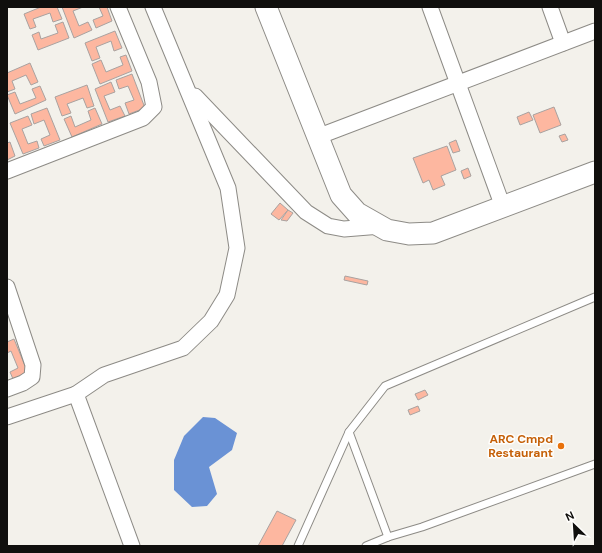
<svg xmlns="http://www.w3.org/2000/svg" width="602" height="553" font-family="'DM Sans',sans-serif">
<rect width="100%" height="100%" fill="#f3f1eb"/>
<!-- water -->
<path fill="#6a92d5" d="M203,417L215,418L237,433L232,450L209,467L217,494L207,506L192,507L174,490V460L184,436Z"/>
<!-- building -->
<g fill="#fdb7a0" stroke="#a9a2a0">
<path d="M41,7H57L62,19L53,22L50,13L33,19L36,27L30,29L24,14Z"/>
<path d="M62,7H83L73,11L79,26L88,22L92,30L74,38Z"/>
<path d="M99,7H107L112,21L96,28L93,20L103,16Z"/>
<path d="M63,22L69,38L38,50L32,35L39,32L41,39L58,33L55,25Z"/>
<path d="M115,31L122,48L114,51L111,41L96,47L100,58L92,61L85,43Z"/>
<path d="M126,55L132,71L100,84L92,64L101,60L106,72L123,65L120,57Z"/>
<path d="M30,63L38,82L31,85L26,75L12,81L15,89L7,92V73Z"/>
<path d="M132,74L145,108L129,114L125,103L134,100L128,86L119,89L116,80Z"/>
<path d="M111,82L115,92L104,96L110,110L120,106L125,116L108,122L95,89Z"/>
<path d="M87,85L94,106L87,108L83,98L67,104L71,113L62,116L55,97Z"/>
<path d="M40,86L46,100L15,114L7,95L15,92L20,104L36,98L32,89Z"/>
<path d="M554,107L561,125L540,133L533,115Z"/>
<path d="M47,108L60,140L44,146L41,139L50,135L44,120L34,124L31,114Z"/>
<path d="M95,108L102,124L72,137L64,119L71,116L75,127L91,120L88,111Z"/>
<path d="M529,112L533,120L520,125L517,117Z"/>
<path d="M28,116L32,125L22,129L28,144L37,141L39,148L23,154L10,123Z"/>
<path d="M565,134L568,140L562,142L559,136Z"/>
<path d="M456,140L460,151L453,153L449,143Z"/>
<path d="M10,142L15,156L7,160V143Z"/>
<path d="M447,146L456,170L441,176L445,185L433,190L429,180L423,183L413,158Z"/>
<path d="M468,168L471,176L464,179L461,171Z"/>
<path d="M280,203L288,210L279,220L271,214Z"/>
<path d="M288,210L293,213L287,221L281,220Z"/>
<path d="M345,276L368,281L367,285L344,280Z"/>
<path d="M14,339L28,373L13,379L10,372L18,368L11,351L7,353V342Z"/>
<path d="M425,390L428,395L418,400L415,394Z"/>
<path d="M418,406L420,411L410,415L408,410Z"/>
<path d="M277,511L296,520L282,546H258Z"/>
</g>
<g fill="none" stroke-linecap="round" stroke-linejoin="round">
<!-- lane casing -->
<g stroke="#8d8b86" stroke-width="9">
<g id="lane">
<path d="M349,432L388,537"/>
<path d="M298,546L349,432L385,386L595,297"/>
<path d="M366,546L388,537L422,527L595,464"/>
</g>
</g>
<!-- street casing -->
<g stroke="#8d8b86" stroke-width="17">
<g id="street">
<path d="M430,7L503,207"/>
<path d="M550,7L563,43"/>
<path d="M195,96L306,212L328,226L344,229L381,226"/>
<path d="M317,137L595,31"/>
<path d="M7,171L143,118L154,107L149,82L118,7"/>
<path d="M7,287L33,365L32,377L23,383L7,389"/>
<path d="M7,417L76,394"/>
<path d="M132,546L76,394L104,375L183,348L211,321L227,295L237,248L228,188L153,7"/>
</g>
</g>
<!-- secondary casing -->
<g stroke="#8d8b86" stroke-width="23">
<path id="secondary" d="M266,7L341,195L357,213L387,230L409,234L433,233L595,172"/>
</g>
<!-- lane -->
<use href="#lane" stroke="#fff" stroke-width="7"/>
<!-- street -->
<use href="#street" stroke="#fff" stroke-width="15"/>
<!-- secondary -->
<use href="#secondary" stroke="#fff" stroke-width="21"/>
</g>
<!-- markers -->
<circle fill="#e8710a" stroke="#fffefc" stroke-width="1.5" cx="561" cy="446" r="4"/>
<g text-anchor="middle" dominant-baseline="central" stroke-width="3" stroke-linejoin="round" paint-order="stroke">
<!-- food labels -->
<g font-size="12" font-weight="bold" fill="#c56008" stroke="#fffefc" text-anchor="end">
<text x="553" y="439">ARC Cmpd<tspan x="553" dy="14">Restaurant</tspan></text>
</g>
</g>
<!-- border -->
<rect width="602" height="553" fill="none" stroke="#100f0d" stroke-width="16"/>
<!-- north arrow -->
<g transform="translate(574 525) rotate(335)" stroke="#fffefc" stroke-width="3" paint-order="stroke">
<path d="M0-3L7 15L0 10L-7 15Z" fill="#100f0d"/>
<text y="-6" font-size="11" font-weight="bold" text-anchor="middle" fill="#100f0d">N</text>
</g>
</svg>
